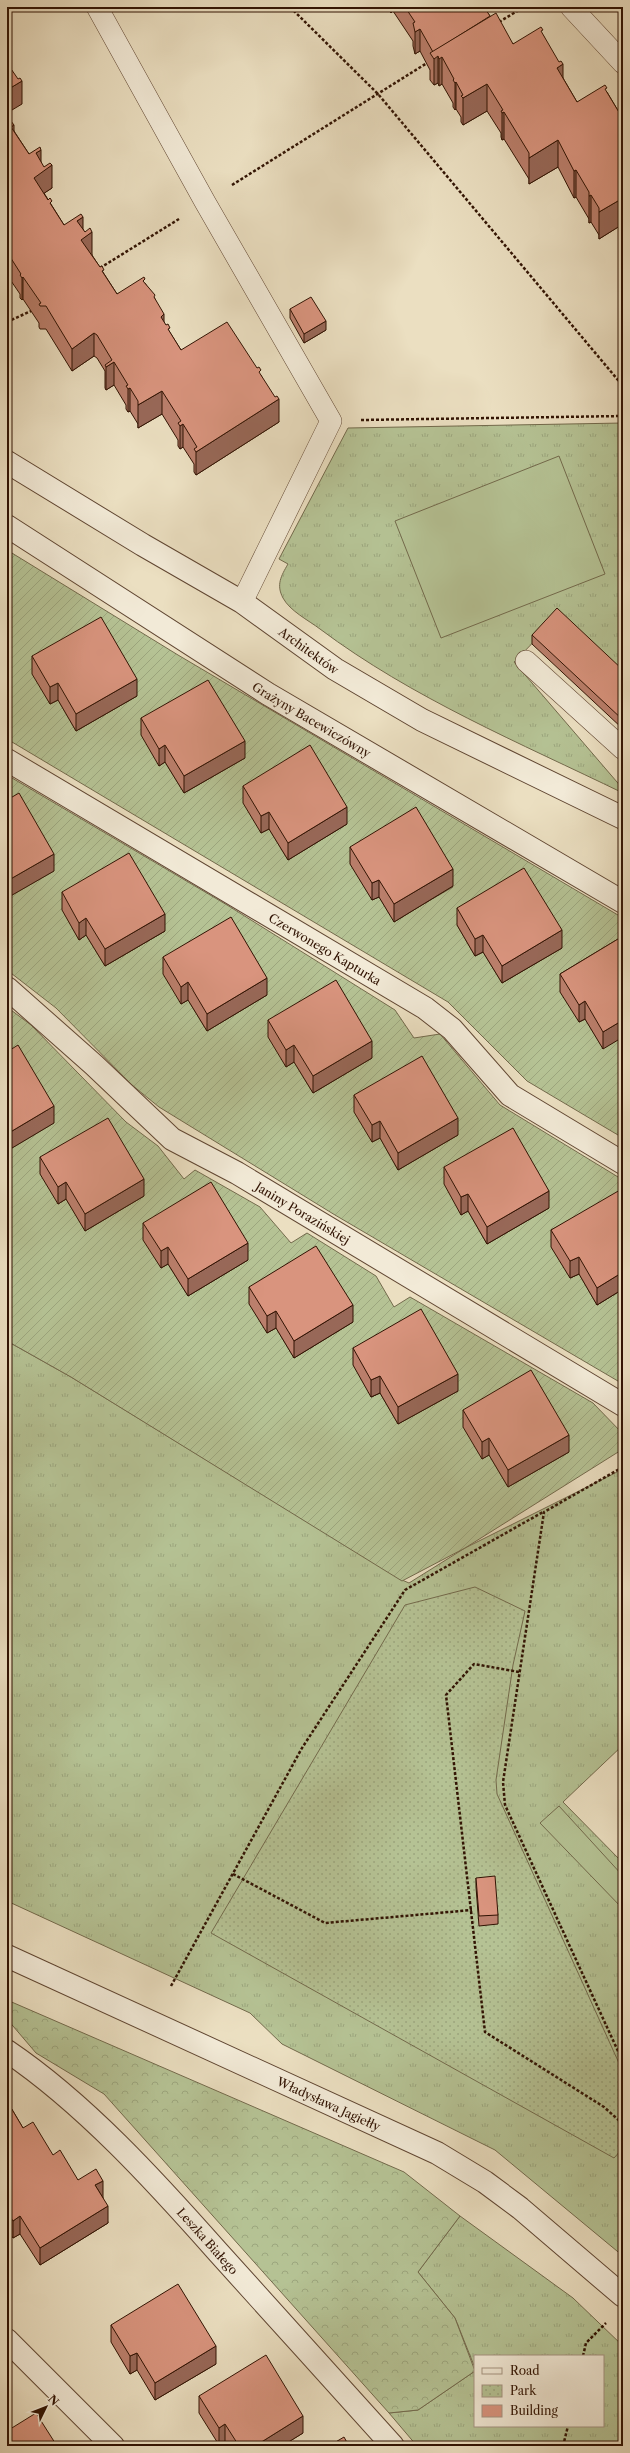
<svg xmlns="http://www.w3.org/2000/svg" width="630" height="2453" font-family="'Libre Caslon Text',serif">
<defs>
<pattern id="grass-tufts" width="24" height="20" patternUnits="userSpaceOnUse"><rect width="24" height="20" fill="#b5c294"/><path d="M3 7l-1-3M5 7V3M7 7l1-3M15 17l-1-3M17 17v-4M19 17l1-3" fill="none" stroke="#9ca67e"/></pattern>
<pattern id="forest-crowns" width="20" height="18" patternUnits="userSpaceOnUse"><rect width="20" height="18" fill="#b5c294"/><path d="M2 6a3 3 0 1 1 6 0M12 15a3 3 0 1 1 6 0" fill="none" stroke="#9ca67e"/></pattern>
<pattern id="park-dots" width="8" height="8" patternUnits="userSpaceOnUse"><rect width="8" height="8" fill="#b5c294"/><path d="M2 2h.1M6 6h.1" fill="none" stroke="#9ca67e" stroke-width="1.8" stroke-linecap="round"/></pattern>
<pattern id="garden-furrows" width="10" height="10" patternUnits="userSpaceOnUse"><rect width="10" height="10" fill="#b5c294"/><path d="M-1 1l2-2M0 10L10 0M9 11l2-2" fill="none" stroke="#9ca67e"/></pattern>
</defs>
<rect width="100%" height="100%" fill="#ebdfc1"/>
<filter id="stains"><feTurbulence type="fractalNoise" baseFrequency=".005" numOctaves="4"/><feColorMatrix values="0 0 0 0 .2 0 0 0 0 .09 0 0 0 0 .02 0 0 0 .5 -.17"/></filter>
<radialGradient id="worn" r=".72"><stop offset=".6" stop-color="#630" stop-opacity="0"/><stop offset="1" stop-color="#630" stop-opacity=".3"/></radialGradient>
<!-- grass -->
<g fill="url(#grass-tufts)" stroke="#736a4c">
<path d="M623,423V679L558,617L514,662L623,789V793C520,743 412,698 320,629C308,620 290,611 283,598C276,585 281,576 288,564L279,559L348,428Z"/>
<path d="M7,1341L71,1377L402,1580L409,1583L465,1548L623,1469V1745L563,1802L623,1863V2256L495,2150L282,2044L250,2013L7,1901Z"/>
<path d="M460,2216L573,2298L623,2346V2446H417L389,2413L418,2410L475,2371V2426H603V2356H475V2368L455,2318L418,2272Z"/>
</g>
<!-- forest -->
<path fill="url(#forest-crowns)" stroke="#736a4c" d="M7,2000L404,2172L460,2216L418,2272L455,2318L475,2371L418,2410L389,2413L104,2094L36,2053L7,2019Z"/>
<!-- park -->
<path fill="url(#park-dots)" stroke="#736a4c" d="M475,1587L525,1611L513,1665L496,1780L497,1794L623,2072V2148L614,2158L211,1933L405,1605Z"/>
<!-- garden -->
<g fill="url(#garden-furrows)" stroke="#736a4c" fill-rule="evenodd">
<path d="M7,550L178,655L623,918V953L579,1022L585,1019L603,1048L623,1037V1138L527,1081L448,1002L7,739ZM33,673L136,696L76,731L58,700L50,704ZM208,697L184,793L165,762ZM310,763L288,860L269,829ZM453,887L394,921L379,897ZM457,925L562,947L502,983L483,952L475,956Z"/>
<path d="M7,775L227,905L395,1010L414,1038L440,1034L500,1105L623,1180V1212L570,1278L579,1274L597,1305L623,1289V1384L335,1215L159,1107L132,1085L56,1008L7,970V898L54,871L7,817ZM62,909L165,931L105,966L86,935L79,940ZM231,934L207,1031L188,1000L181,1004ZM336,997L313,1093L294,1062ZM422,1073L398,1170L380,1138L372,1142ZM513,1145L487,1244L468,1211Z"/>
<path d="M7,1007L31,1025L126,1122L158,1146L184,1179L195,1170L260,1207L291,1243L307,1233L376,1276L394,1307L410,1297L593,1403L623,1434V1449L465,1548L402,1581L71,1377L7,1341V1151L54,1123L7,1069ZM107,1135L85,1230L66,1199L58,1204ZM211,1199L188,1296L168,1264ZM316,1263L294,1358L276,1328ZM421,1326L398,1424L380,1393L371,1397ZM531,1387L508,1487L489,1455Z"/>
</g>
<!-- pitch -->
<g fill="#b5c294" stroke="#736a4c">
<path d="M559,456L605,574L441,638L395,521Z"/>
<path d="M559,1806L623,1876V1909L540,1823Z"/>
</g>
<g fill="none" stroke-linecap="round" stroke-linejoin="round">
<!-- lane casing -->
<g stroke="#604632" stroke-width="22">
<g id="lane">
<path d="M97,7L205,202L331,421L242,602"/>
<path d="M571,7L623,63"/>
<path d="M526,661L623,749"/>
</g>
</g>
<!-- street casing -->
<g stroke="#604632" stroke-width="24">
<g id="street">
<path id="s1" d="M7,462L143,545L242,602L335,669L422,720L623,818"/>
<path id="s2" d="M7,526L268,694L623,902"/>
<path id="s3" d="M7,760L425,1008L452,1029L510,1095L623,1163"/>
<path id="s4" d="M7,988L94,1065L172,1139L237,1173L623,1405"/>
<path id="s5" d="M7,1956L437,2153L485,2182L520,2208L623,2296"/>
<path id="s6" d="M7,2051C84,2103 155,2181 217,2251C276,2316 334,2381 393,2446"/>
<path d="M7,2340L113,2446"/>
</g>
</g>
<!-- path -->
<g stroke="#311303" stroke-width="2.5" stroke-dasharray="3 2" stroke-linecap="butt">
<path d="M290,7L378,94L623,386"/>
<path d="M499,22L524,7"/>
<path d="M232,185L427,63"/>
<path d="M100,268L179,219"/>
<path d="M7,322L31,311"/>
<path d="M361,420L623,416"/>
<path d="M623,1467L544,1512L503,1782L505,1805L623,2062"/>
<path d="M519,1672L474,1664L446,1695L485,2032L604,2107L623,2124"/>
<path d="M233,1874L325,1923L472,1910"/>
<path d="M171,1986L302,1748L405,1590L543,1512"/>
<path d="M583,2356L586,2343L606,2323"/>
<path d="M563,2446L568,2426"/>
</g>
<!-- lane -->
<use href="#lane" stroke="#f2ead7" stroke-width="21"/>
<!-- street -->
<use href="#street" stroke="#f2ead7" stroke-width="22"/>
</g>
<!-- wall -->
<g fill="#bb7f6c" stroke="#311303">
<path d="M387,7H486L485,9L490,16L513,44L543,35L563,78L577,102L607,92L623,119V224L599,239V235L591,222L589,223V219L576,197L574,198L558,167L529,184V179L504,139L502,140L501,137V133L487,111L463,125L461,122V117L456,109L455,110L453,107V103L442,84L439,86L438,83L434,85L430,80V70L420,51L415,54L413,46V41L393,11L391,13Z"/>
<path d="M7,116L14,131L29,154L41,163L52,188L44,193L64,225L83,229L92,255L117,294L145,283L155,299L164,323L181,350L261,375L279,422L196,475L194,472V464L183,447L180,449L178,446V440L162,414L138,428V424L130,411L128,412L126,409V405L114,385L106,390L105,388V371L97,358L94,356L72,371L46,329H40L39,327V323L23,299L22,300L20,298V294L7,275Z"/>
<path d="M290,309L326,330L304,343L290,318Z"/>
<path d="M532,635L623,670V729L532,644Z"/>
<path d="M32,656L137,696L76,731L58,700L50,704L32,674Z"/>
<path d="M141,718L245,758L184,793L165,762L159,766L141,735Z"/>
<path d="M243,786L347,824L288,860L269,829L261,833L243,803Z"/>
<path d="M350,847L453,886L394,922L379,897L372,900L350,864Z"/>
<path d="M62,892L165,931L105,966L86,935L79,940L62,910Z"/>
<path d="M457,908L562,948L502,983L483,952L475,956L457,925Z"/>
<path d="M623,936L603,1049L585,1019L579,1022L560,992V974Z"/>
<path d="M163,957L267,995L207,1031L188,1000L181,1004L163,974Z"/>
<path d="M268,1020L372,1058L313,1093L294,1062L286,1067L268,1037Z"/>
<path d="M354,1095L458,1135L398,1170L380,1138L372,1142L354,1112Z"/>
<path d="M40,1157L144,1196L85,1231L66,1199L58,1204L40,1174Z"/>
<path d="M444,1167L549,1208L487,1244L468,1211L461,1215L444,1184Z"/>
<path d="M623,1195V1289L597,1305L579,1274L570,1278L551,1247V1230Z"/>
<path d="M143,1223L248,1260L188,1296L168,1264L161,1268L143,1240Z"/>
<path d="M249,1287L353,1322L294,1358L276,1328L267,1333L249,1304Z"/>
<path d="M353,1348L458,1391L398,1424L380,1393L371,1397L353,1365Z"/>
<path d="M463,1410L569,1452L508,1487L489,1455L482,1459L463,1427Z"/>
<path d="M476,1878L498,1915V1924L479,1926L476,1887Z"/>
<path d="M7,2101L23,2128L53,2155L78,2180L103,2198L108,2223L40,2265L20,2234L13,2238L7,2229Z"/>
<path d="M111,2325L216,2364L155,2400L137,2370L130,2374L111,2342Z"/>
<path d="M199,2396L303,2433L282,2446H228L225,2441L219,2445L199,2413Z"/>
</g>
<!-- shaded-wall -->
<g fill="#986858" stroke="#311303">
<path d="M391,7H393V11L391,13Z"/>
<path d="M420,29V51L415,54V32Z"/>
<path d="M435,54L442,57V84L439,86V59L438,56V83L434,85V59Z"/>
<path d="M563,64V91L557,68Z"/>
<path d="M22,81V104L7,113V90Z"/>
<path d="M456,82V109L455,110V83Z"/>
<path d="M487,84V111L463,125V98Z"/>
<path d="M504,112V139L502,140V113Z"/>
<path d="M14,125V148L11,127Z"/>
<path d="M558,140V167L529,184V158Z"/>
<path d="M41,150V172L52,165V188L34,200V178L36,153Z"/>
<path d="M576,170V197L574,198V171Z"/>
<path d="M591,195V222L589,223V196Z"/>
<path d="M623,198V224L599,239V212Z"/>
<path d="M83,217V238L92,232V255L81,263L77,221Z"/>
<path d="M23,277V299L22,300V278Z"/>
<path d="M164,314V337L161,317Z"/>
<path d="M326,321V330L304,343V334Z"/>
<path d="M94,333V356L72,371V349Z"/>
<path d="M114,362V385L106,390V367Z"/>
<path d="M130,388V411L128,412V389Z"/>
<path d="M162,391V414L138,428V405Z"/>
<path d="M279,399V422L196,475V452Z"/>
<path d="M183,424V447L180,449V426Z"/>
<path d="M137,679V696L76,731V714Z"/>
<path d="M58,683V700L50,704V687Z"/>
<path d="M245,741V758L184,793V776Z"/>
<path d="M165,745V762L159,766V749Z"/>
<path d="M347,807V824L288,860V843Z"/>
<path d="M269,812V829L261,833V816Z"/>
<path d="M54,854V871L7,898V881Z"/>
<path d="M453,869V886L394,922V904Z"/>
<path d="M379,880V897L372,900V883Z"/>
<path d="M165,914V931L105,966V949Z"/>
<path d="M86,918V935L79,940V923Z"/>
<path d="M562,930V948L502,983V966Z"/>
<path d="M483,935V952L475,956V939Z"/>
<path d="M267,978V995L207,1031V1014Z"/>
<path d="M188,982V1000L181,1004V987Z"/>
<path d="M585,1001V1019L579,1022V1005Z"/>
<path d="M623,1020V1037L603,1049V1032Z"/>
<path d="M372,1041V1058L313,1093V1076Z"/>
<path d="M294,1045V1062L286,1067V1050Z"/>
<path d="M54,1106V1123L7,1151V1134Z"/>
<path d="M458,1118V1135L398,1170V1153Z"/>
<path d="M380,1121V1138L372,1142V1125Z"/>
<path d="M144,1179V1196L85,1231V1214Z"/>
<path d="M66,1182V1199L58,1204V1187Z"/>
<path d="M549,1191V1208L487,1244V1227Z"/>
<path d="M468,1194V1211L461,1215V1197Z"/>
<path d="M248,1243V1260L188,1296V1279Z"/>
<path d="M168,1247V1264L161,1268V1251Z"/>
<path d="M579,1257V1274L570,1278V1261Z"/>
<path d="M623,1272V1289L597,1305V1288Z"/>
<path d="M353,1305V1322L294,1358V1341Z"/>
<path d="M276,1311V1328L267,1333V1316Z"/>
<path d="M458,1374V1391L398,1424V1407Z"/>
<path d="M380,1376V1393L371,1397V1380Z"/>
<path d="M569,1435V1452L508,1487V1470Z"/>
<path d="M489,1438V1455L482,1459V1442Z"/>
<path d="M103,2181V2198L95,2185Z"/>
<path d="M108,2206V2223L40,2265V2248Z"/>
<path d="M20,2216V2234L13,2238V2221Z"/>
<path d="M216,2346V2364L155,2400V2383Z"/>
<path d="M137,2353V2370L130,2374V2356Z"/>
<path d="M303,2416V2433L282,2446H255Z"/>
<path d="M225,2424V2441L219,2445V2428Z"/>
</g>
<!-- building -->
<g fill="#d9947e" stroke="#311303">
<path d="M405,7H484L490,16L433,52L420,29L415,32L413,23L415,22Z"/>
<path d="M496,13L513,44L541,27L543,30L541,31L559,62L561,61L563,64L557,68L577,102L605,85L607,88L605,89L623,119V124L621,125L623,128V198L599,212V208L591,195L589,196V192L576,170L574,171L558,140L529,158V153L504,112L502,113L501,111L503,110L487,84L463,98L461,96L463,95L456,82L455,83L453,80L454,79L442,57L439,59L438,56L434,59L430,53Z"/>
<path d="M7,63L18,79L20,78L22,81L7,90Z"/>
<path d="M7,116L14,125L11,127L29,154L40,147L41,150L36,153L44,167L50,163L52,165L34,178L48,200L50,198L52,201L50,203L64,225L81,214L83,217L77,221L85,232L90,228L92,232L81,240L100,267L102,266L104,270L102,271L117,294L144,277L145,279L143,281L155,295L154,297L164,314L161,317L166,325L168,324L170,328L168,329L181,350L227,322L257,368L259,367L261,370L259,372L275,397L277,396L279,399L196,452L194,449L197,447L183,424L180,426L178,423L181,421L162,391L138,405V401L130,388L128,389L126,386L128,385L114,362L106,367L105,365L112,360L97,335L94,333L72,349L46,306H40L39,304L41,303L23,277L22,278L20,275L21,274L7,252Z"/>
<path d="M311,297L326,321L304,334L290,309Z"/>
<path d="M557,608L623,670V720L532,635Z"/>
<path d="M101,617L137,679L76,714L58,683L50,687L32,656Z"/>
<path d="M208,680L245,741L184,776L165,745L159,749L141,718Z"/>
<path d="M310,745L347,807L288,843L269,812L261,816L243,786Z"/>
<path d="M19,793L54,854L7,881V800Z"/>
<path d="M416,807L453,869L394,904L379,880L372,883L350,847Z"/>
<path d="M129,853L165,914L105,949L86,918L79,923L62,892Z"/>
<path d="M524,868L562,930L502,966L483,935L475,939L457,908Z"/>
<path d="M231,917L267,978L207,1014L188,982L181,987L163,957Z"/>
<path d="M623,936V1020L603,1032L585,1001L579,1005L560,974Z"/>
<path d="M336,980L372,1041L313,1076L294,1045L286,1050L268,1020Z"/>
<path d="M18,1045L54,1106L7,1134V1052Z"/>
<path d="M422,1056L458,1118L398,1153L380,1121L372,1125L354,1095Z"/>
<path d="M108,1118L144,1179L85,1214L66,1182L58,1187L40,1157Z"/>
<path d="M513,1128L549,1191L487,1227L468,1194L461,1197L444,1167Z"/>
<path d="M211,1182L248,1243L188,1279L168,1247L161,1251L143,1223Z"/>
<path d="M620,1190L623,1195V1272L597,1288L579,1257L570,1261L551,1230Z"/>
<path d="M316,1246L353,1305L294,1341L276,1311L267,1316L249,1287Z"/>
<path d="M421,1309L458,1374L398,1407L380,1376L371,1380L353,1348Z"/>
<path d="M531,1370L569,1435L508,1470L489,1438L482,1442L463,1410Z"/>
<path d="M495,1876L498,1915L479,1916L476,1878Z"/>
<path d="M7,2101L23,2128L33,2122L53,2155L60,2150L78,2180L96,2169L103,2181L95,2185L108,2206L40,2248L20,2216L13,2221L7,2212Z"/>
<path d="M178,2284L216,2346L155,2383L137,2353L130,2356L111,2325Z"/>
<path d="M266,2355L303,2416L255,2446H239L225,2424L219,2428L199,2396Z"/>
<path d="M36,2413L57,2446H7V2431Z"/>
<path d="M344,2437L349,2446H329Z"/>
</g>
<g text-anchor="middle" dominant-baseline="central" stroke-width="3.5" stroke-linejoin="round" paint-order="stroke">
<!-- street labels -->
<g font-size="12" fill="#311303" stroke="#f2ead7">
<text stroke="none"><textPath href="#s1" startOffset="356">Architektów</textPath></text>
<text stroke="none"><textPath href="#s2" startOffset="361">Grażyny Bacewiczówny</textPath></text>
<text stroke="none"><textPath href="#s3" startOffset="370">Czerwonego Kapturka</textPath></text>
<text stroke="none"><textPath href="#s4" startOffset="374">Janiny Porazińskiej</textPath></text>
<text stroke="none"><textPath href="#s5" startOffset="354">Władysława Jagiełły</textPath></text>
<text stroke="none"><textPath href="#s6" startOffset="277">Leszka Białego</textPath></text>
</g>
</g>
<!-- margin -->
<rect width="630" height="2453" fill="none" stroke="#ebdfc1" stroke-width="24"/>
<rect x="8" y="8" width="614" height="2437" fill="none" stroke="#311303" stroke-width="2"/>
<rect x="12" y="12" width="606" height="2429" fill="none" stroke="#311303"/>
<!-- legend -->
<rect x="474" y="2355" width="130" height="72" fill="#f2ead7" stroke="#a59482"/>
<rect x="482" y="2368" width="20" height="6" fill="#f2ead7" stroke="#a59482"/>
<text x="510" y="2375" font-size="12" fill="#311303">Road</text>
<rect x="482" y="2385" width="20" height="12" fill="url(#park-dots)" stroke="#a59482"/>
<text x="510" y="2395" font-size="12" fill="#311303">Park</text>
<rect x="482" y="2405" width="20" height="12" fill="#d9947e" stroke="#a59482"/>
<text x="510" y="2415" font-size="12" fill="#311303">Building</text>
<!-- north arrow -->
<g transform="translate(46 2407) rotate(47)" stroke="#f2ead7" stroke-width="3" paint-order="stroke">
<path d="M0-3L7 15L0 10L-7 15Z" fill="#311303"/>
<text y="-6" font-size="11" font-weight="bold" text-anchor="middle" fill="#311303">N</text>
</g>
<rect width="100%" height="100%" filter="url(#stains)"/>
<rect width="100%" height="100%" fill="url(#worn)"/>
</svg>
